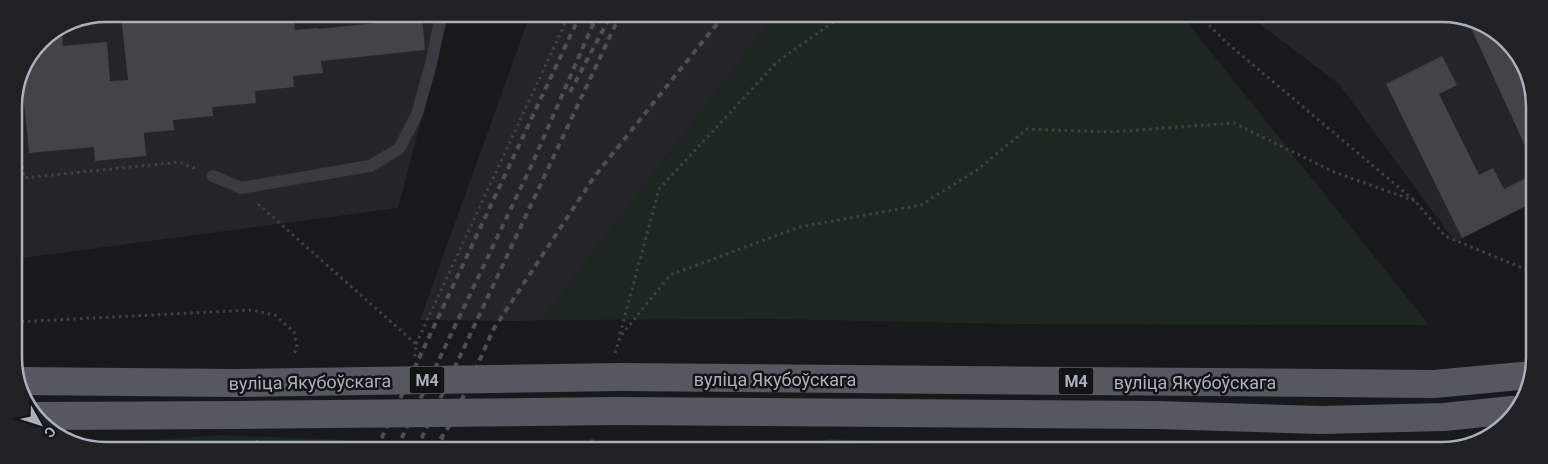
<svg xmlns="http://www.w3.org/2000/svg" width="1548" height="464" font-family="Roboto,sans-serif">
<rect width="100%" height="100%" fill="#19191c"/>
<!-- built -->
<g fill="#252529">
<path d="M106,14L449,15L398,208L15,259L14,101L41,41L71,21Z"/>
<path d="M530,15H775L542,320L520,321L420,320Z"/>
<path d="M1249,16L1465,17L1507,41L1533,89L1532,203L1455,242L1339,84Z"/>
</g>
<!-- green -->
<g fill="#1e271f">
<path d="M775,15L1182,16L1429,325L1009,324L775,319L542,320Z"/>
<path d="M220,435L344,440L340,448L83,447L80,446Z"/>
<path d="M831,439L905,442L925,449H774Z"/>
<path d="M1009,443H1047L1054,449H973Z"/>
</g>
<!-- building -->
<g fill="#434449">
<path d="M130,14H294L295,30L318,28V29L386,22L385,14H422L425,50L321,61L323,73L293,76L294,87L255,91L256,103L212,107L213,116L173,120L174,130L144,133L146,156L95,161L94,147L29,153L22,82L41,41L55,31L62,30L63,46L107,42L110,81L128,80L121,15Z"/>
<path d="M1466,17L1507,41L1533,89L1532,150L1528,152Z"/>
<path d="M1442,56L1457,85L1439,94L1479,175L1493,168L1504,189L1532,175V203L1462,238L1386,84Z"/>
</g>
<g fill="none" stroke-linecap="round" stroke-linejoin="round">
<!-- path -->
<g stroke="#3f4248" stroke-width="3" stroke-dasharray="2.5 4" stroke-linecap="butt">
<path d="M1200,16L1227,43L1415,201L1445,236L1532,272"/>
<path d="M14,102L24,178L179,162L197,169"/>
<path d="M258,204L416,344L415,357"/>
<path d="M15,322L251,310L275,315L294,332L297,347L293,357"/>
<path d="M620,334L659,189L777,62L843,15"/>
<path d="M416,344L569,15"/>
<path d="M615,353L620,337L670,275L799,227L921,205L977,170L1027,129L1110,132L1234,123L1334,172L1415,201"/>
<path d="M442,438L457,448"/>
<path d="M1313,447L1326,449L1391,450"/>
<path d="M253,448L259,438"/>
<path d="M590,448L593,437"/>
<path d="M1406,450L1442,444"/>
</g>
<!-- service -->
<path stroke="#393b41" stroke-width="12" d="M213,176L241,188L370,166L399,149L417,114L431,64L441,15"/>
<!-- primary -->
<g stroke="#555860" stroke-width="28">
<path d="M619,377L1434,384L1531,375"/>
<path d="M19,381L234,383"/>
<path d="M618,411L1156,415L1320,420L1444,417L1512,410"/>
<path d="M37,416L237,415"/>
</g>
<!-- rail -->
<g stroke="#4c4f56" stroke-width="4" stroke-dasharray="6 5" stroke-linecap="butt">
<path d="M570,92L611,15"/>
<path d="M377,448L580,15"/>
<path d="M397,448L533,162L597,15"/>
<path d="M417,448L620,15"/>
<path d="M434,448L452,422L493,330L594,177L724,15"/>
</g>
<!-- primary-bridge -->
<g stroke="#555860" stroke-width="28">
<path d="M234,383L619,377"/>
<path d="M237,415L618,411"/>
</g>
</g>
<g text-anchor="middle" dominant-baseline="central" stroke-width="5" stroke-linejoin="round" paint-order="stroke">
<!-- shield labels -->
<g fill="#141417" stroke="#7d828a" stroke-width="1">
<rect x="409.5" y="366.5" width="35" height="27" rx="4"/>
<rect x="1058.5" y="367.5" width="35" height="27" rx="4"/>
</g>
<g font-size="16" font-weight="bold" fill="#aab1bc">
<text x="427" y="380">М4</text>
<text x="1076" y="381">М4</text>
</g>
<!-- street labels -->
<g font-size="18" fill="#aab1bc" stroke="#141417">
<text x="775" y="379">вуліца Якубоўскага</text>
<text transform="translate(310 382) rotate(-1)">вуліца Якубоўскага</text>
<text x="1195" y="382">вуліца Якубоўскага</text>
</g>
</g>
<!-- crop -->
<path d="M0 0H1548V464H0ZM106 22H1442A84 84 0 0 1 1526 106V358A84 84 0 0 1 1442 442H106A84 84 0 0 1 22 358V106A84 84 0 0 1 106 22Z" fill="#202124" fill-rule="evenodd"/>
<path fill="none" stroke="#aab1bc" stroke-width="2.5" d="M106 22H1442A84 84 0 0 1 1526 106V358A84 84 0 0 1 1442 442H106A84 84 0 0 1 22 358V106A84 84 0 0 1 106 22Z"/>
<!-- north arrow -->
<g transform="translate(40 424) rotate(129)" stroke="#141417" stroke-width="4" paint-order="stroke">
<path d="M0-4L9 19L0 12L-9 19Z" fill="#aab1bc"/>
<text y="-8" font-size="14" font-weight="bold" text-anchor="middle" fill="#aab1bc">С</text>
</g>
</svg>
